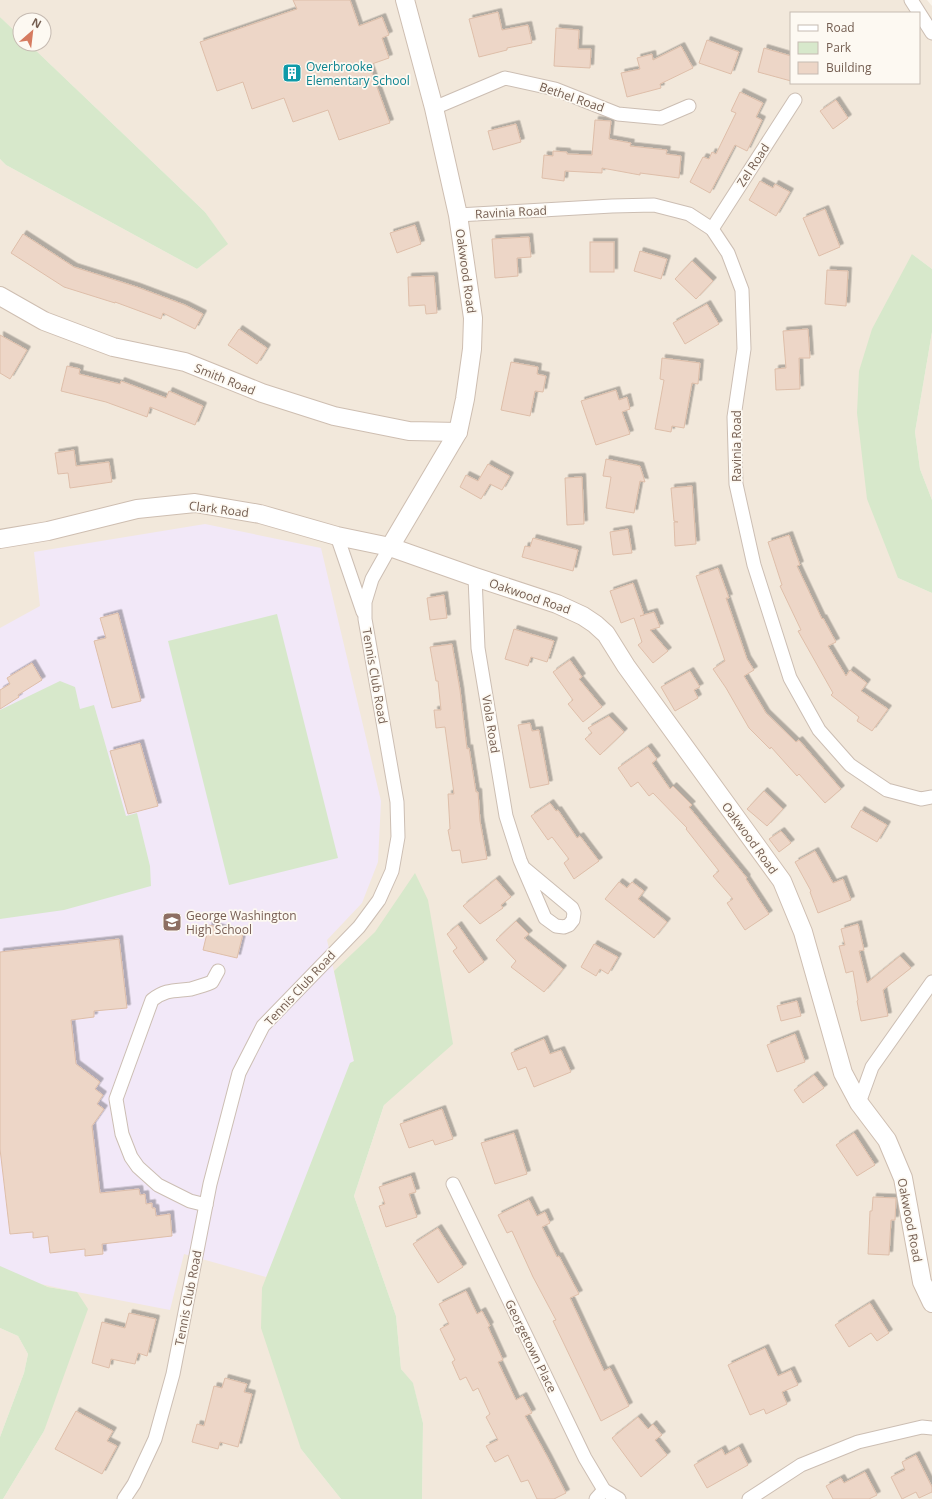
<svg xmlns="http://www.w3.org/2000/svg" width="932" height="1499" font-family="'Open Sans',sans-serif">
<defs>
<filter id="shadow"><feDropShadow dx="3.5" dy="-3.5" stdDeviation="0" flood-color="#0004"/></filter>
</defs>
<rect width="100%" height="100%" fill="#fbf5ec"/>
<!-- residential -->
<g fill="#f2e8db" fill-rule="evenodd">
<path d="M0,0H927L932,6V269L912,254L898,578L932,593V1499H422L423,1423L413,1384L401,1369L396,1316L354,1196L396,1069L366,1052L301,1449L341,1499H3L44,1431L77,1292L48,1287L0,1266V159L6,165L197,269L227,244L205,212L29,44H44V20H20V36L0,17ZM791,13H919V83H791Z"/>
<path d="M932,332V500L920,469L915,432Z"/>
<path d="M0,1328L18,1336L28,1354L24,1373L0,1437Z"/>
</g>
<!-- education -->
<path fill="#f2e8f8" d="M205,524L321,548L381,801L378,862L362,903L327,940L357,1075L266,1277L184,1254L170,1310L77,1292L0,1275V628L40,606L34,552Z"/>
<!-- green -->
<g fill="#d7e8cb">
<path d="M0,17L20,36V44H29L205,212L228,244L197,269L6,165L0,159Z"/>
<path d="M912,254L932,269V332L915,432L920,469L932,500V593L898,578L867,499L857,413L859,371L872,329Z"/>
<path d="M277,614L338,858L229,885L168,641Z"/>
<path d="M60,681L75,687L80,709L94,705L126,816L137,813L150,866L151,886L64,910L0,919V710Z"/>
<path d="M415,873L428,900L453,1044L384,1105L354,1196L396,1316L401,1369L413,1383L423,1423L422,1499H341L301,1449L261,1328L262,1288L350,1063L354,1061L334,971L375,932Z"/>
<path d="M0,1266L48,1287L77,1292L88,1309L44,1431L3,1499H0V1437L24,1373L28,1354L18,1336L0,1328Z"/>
</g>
<!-- building -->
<g fill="#edd6c7" stroke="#debea9" filter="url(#shadow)">
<path d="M293,0H350L359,26L382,17L389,35L382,38L389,58L369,65L390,123L339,140L328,110L293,122L284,98L252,109L243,82L217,91L200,42L297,9Z"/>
<path d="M498,12L502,30L528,25L532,43L507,48V50L479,57L469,19Z"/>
<path d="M556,28L579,30L578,49H591L590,68L554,66Z"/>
<path d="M707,40L739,52L731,74L699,63Z"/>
<path d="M681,46L693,68L660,84L661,88L627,97L621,73L640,69L637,58L652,54L653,60Z"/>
<path d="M764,48L791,56V81L758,72Z"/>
<path d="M740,92L763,103L756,117L762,120L747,151L735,145L710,193L690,182L703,157L709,159L712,152L716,154L736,113L731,111Z"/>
<path d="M836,100L848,118L833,129L820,111Z"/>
<path d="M595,120L611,121L609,139L631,143L630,146L667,150L666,154L681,156L679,178L640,173V175L602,168V173L565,171L564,181L542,178L544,155L553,156V151L567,152V154L592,155Z"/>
<path d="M516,124L521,142L493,150L488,131Z"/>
<path d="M760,181L773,188L775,184L790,192L776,216L749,200Z"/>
<path d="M825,209L840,247L819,256L803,218Z"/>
<path d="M415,225L421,244L397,253L390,233Z"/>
<path d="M23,234L74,267L137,287L185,305L203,314L195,329L163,313L161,319L115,302V303L64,287L11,253Z"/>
<path d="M529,237L531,257L517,258L518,276L495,278L492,239Z"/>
<rect x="590" y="242" width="24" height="30"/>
<path d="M640,251L667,259L661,279L634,271Z"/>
<path d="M692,261L713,281L696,299L675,279Z"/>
<path d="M827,270L848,271L846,306L825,304Z"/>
<path d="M434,276L437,313L426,314L425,305L409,306L408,277Z"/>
<path d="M707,304L719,324L685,344L673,323Z"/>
<path d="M239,329L267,348L257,364L228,345Z"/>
<path d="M808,329L810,358H799L800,389L776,390L775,369L786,368L783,331Z"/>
<path d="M0,335L27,350L10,379L0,373Z"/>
<path d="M662,358L700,363L698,384L692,383L684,428L672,426L671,432L655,429L664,380L660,379Z"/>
<path d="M511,362L538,367L537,374L546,376L543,392L535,391L530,416L501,410Z"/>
<path d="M67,366L80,369L79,374L120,384L121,381L166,398L169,391L203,406L195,425L150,407L147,417L106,402L61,391Z"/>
<path d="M616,390L619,400L627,397L630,409L622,412L630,434L596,445L581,401Z"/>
<path d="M74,450L76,466L109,462L112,482L70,488L68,473L58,474L55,453Z"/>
<path d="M606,459L640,466L645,482L640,481L634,513L606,508L611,477L603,476Z"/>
<path d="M488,464L510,476L502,490L490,484L481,499L460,487L466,475L478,481Z"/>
<path d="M582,477L584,524L567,525L565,478Z"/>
<path d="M692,486L696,544L675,546L674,522H678L674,521L671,488Z"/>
<path d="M628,529L632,553L613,555L610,532Z"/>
<path d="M789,535L800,565L797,566L822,619L823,618L836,642L828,646L846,676L850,670L867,683L861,691L888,709L872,731L857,721L859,717L831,695L833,693L798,631L801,630L780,586L782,585L768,542Z"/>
<path d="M533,538L578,550L573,571L522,557L525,546L530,547Z"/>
<path d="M718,568L729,598H726L747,659L754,670L744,676L766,713L796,742L799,740L841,789L825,803L799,774L797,776L771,747L770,749L749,728L726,688L713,669L725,661L696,576Z"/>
<path d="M633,583L644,615L640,616L654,612L660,627L650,630L668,651L653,663L638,645L642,642L634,618L621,623L610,591Z"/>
<path d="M444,595L447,618L430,620L427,598Z"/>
<path d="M118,613L141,701L112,708L94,641L106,638L100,618Z"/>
<path d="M514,629L554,641L547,662L531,657L528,666L505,659Z"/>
<path d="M452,644L460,690L467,749L469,748L476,792H478L480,821L487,859L462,863L460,850L452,851L448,830L450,829L448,794H454L445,727L436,728L434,710H441L438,681H436L430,647Z"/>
<path d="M570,660L582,677L579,679L602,707L583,722L568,704L573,700L553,672Z"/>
<path d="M32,663L42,680L18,695L19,697L0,709V690L10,684L7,678Z"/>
<path d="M690,671L700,687L694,690L698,698L675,711L661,687Z"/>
<path d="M609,716L624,732L600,755L585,739L592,733L588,728Z"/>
<path d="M530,723L532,731L539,730L549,784L530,788L518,725Z"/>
<path d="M140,743L158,806L128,814L110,751Z"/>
<path d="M648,747L657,759L652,763L670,789L673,786L692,805L689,807L747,878L746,879L769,914L745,930L727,903L733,899L713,876L719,871L686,829L687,828L653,793L649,796L638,782L631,787L618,768Z"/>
<path d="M764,791L783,809L767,826L747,809Z"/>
<path d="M550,803L556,811L558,810L577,838L580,836L599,861L574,879L564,863L569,859L552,837L548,840L531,816Z"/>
<path d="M861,810L887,825L877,842L851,827Z"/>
<path d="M781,831L791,843L779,852L769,839Z"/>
<path d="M815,851L833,883L843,879L851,900L818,913L810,892L811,891L795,862Z"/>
<path d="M496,879L511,897L501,905L503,908L480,924L463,906Z"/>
<path d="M619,882L627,888L632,882L644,891L638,899L667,922L654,938L605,899Z"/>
<path d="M516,921L529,934L524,938L563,969L544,992L511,967L516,961L496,940Z"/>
<path d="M858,924L864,950L859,951L867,983L900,956L911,968L883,990L888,1016L861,1021L857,1001L858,1000L853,971L846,973L839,946L845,945L841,929Z"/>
<path d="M209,925L243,934L237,958L203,950Z"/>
<path d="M458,925L484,962L469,973L453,951L457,948L447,934Z"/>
<path d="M119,939L127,1008L94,1011V1017L71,1020L76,1064L100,1082L95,1089L103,1095L97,1104L104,1109L92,1126L100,1193L139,1189L140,1195L145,1194L146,1204L152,1203V1208H155L156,1216L170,1214L172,1236L102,1244L103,1254L85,1256V1249L50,1253L48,1236L33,1238V1232L10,1234L0,1149V952Z"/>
<path d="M594,944L618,957L608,974L600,969L596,976L581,967Z"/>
<path d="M797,1001L801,1016L781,1021L777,1006Z"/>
<path d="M795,1034L805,1062L777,1072L767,1045Z"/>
<path d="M544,1039L550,1054L561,1050L571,1072L534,1087L526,1067L518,1070L511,1053Z"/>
<path d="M814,1075L824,1088L803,1103L794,1090Z"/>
<path d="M442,1109L453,1139L435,1145L433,1140L409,1148L400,1124Z"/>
<path d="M514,1133L527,1174L495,1184L481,1143Z"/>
<path d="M854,1133L875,1165L857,1176L836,1145Z"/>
<path d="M411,1176L416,1192L409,1194L417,1217L386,1227L379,1206L385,1204L379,1187Z"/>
<path d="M873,1197L896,1198L895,1220H891L889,1255L868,1254L870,1211H872Z"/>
<path d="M529,1200L537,1216L545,1212L550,1223L542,1227L557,1257L559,1256L579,1294L570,1298L604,1371L610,1368L629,1406L601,1421L553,1321L556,1320L533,1277L512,1231L507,1233L498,1215Z"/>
<path d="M438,1228L463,1267L438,1283L413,1244Z"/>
<path d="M466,1291L477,1314L482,1311L490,1326L488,1327L503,1360L498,1362L516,1400L523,1396L532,1413L525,1416L548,1458L566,1493L554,1499H537L528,1480L521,1482L508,1455L495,1462L486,1446L498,1440L486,1417L490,1414L478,1388L473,1391L466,1377L460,1380L452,1362L455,1360L440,1329L449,1324L439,1304Z"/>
<path d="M870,1303L889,1333L877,1341L871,1333L849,1347L835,1325Z"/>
<path d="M129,1313L156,1319L147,1356L138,1353L135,1364L111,1359L109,1368L92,1363L102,1322L125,1328Z"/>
<path d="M765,1348L778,1376L791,1370L798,1385L782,1392L787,1404L766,1414L764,1409L750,1415L728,1365Z"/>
<path d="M225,1378L247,1384L244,1392L252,1394L238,1447L220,1442L218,1449L192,1442L197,1424L204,1426L214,1386L222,1388Z"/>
<path d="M76,1411L113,1431L107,1441L117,1446L102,1474L55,1449Z"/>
<path d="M638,1417L648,1429L653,1424L662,1435L655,1440L667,1455L641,1477L612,1438Z"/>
<path d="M739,1447L748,1465L707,1488L694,1465L722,1449L725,1455Z"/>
<path d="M916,1455L932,1487V1492L919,1498L916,1492L902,1499L891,1477L905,1470L902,1462Z"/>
<path d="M865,1472L877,1495L869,1499H833L826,1486L841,1478L844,1483Z"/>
</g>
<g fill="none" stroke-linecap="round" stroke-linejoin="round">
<!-- street casing -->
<g stroke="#ccbeb3" stroke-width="15">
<g id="street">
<path d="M911,0L932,33"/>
<path d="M434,108L505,78L555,89L618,114L661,118L689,106"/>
<path d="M458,215L612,206L654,205L689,214L712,229L728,253L742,290L744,349L734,417L736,484L754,565L790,678L819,730L850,765L887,790L921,799L932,797"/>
<path d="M712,229L795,100"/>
<path d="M337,536L363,612"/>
<path d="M475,577L478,648L506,816L520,860L545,918L556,926L564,927L569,925L573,920L574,913L572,908L524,868"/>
<path d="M859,1103L872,1067L932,982"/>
<path d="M453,1184L585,1458L604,1490L619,1499"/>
<path d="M206,1205L190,1201L158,1185L138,1167L131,1157L122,1134L116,1099L152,1000C166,989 175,991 191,989C198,987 205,985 212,982L218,971"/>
<path d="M124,1499L134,1484L155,1439L173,1374L210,1184L239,1073L263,1026L359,927L379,900L392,871L398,837L397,802L365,619V602L372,579L390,547"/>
<path d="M596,1499L604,1490"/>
<path d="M749,1499L801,1465L858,1442L922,1427L932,1428"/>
</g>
</g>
<!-- secondary casing -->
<g stroke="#cebeb1" stroke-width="20">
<g id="secondary">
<path d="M0,296L44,321L113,347L185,362L262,393L334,416L409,431L458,432"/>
<path d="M0,539L48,531L137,509L195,503L260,514L337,536L390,547L475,577L557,604L583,616L595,624L606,634L626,666L782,881L803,932L843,1073L859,1103L887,1140L903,1178L922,1282L932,1303"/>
<path d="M390,547L458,432L465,399L472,349L473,318L458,215L434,108L405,0"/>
</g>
</g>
<!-- street -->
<use href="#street" stroke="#fff" stroke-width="13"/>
<!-- secondary -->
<use href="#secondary" stroke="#fff" stroke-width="18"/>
</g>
<!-- icons -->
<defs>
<g id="building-square" transform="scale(1)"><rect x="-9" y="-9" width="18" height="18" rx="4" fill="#0f9aa8" stroke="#fdf9f2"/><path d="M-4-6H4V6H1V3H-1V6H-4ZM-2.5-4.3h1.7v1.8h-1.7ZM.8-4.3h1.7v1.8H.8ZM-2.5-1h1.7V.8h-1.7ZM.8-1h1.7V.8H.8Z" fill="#fff"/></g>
<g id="school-square" transform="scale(1)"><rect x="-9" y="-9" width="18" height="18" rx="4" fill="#8d6e63" stroke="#fdf9f2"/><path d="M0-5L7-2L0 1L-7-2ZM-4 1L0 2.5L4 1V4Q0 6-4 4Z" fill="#fff"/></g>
</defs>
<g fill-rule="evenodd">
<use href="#building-square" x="292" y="73"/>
<use href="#school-square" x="172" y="922"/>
</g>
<g text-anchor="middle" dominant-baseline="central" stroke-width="3.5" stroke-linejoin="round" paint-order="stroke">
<!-- culture labels -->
<g font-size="12" fill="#0d838f" stroke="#fdf9f2" text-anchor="start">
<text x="306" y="66">Overbrooke<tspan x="306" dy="14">Elementary School</tspan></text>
</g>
<!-- street labels -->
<g font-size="12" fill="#745e51" stroke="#fdf9f2">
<text transform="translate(572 97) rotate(19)">Bethel Road</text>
<text transform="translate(753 165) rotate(-57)">Zel Road</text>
<text transform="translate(511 212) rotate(-3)">Ravinia Road</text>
<text transform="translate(466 271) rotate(82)">Oakwood Road</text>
<text transform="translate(225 379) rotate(22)">Smith Road</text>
<text transform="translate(736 446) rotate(-90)">Ravinia Road</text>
<text transform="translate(219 509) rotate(7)">Clark Road</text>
<text transform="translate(530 596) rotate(19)">Oakwood Road</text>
<text transform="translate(375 676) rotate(80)">Tennis Club Road</text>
<text transform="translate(491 724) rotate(81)">Viola Road</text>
<text transform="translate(750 838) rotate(54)">Oakwood Road</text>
<text transform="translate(300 988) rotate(-47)">Tennis Club Road</text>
<text transform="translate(910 1220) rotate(79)">Oakwood Road</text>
<text transform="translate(188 1298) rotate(-79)">Tennis Club Road</text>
<text transform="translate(531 1346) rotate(64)">Georgetown Place</text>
</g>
<!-- education labels -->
<g font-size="12" fill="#785e54" stroke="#fdf9f2" text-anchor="start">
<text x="186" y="915">George Washington<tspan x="186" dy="14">High School</tspan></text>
</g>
</g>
<!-- legend -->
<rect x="790" y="12" width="130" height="72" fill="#fdf9f2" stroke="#c6bbb2"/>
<rect x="798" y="25" width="20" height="6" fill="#ffffff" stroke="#c6bbb2"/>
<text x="826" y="32" font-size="12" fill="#745e51">Road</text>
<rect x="798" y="42" width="20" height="12" fill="#d7e8cb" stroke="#c6bbb2"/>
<text x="826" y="52" font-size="12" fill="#745e51">Park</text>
<rect x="798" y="62" width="20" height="12" fill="#edd6c7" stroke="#c6bbb2"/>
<text x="826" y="72" font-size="12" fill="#745e51">Building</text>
<!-- north arrow -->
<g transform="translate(32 32) rotate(28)"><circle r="19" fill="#fdf9f2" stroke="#c6bbb2"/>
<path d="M0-3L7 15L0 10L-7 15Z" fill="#d67b60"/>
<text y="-6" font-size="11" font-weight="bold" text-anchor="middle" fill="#745e51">N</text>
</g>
</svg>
